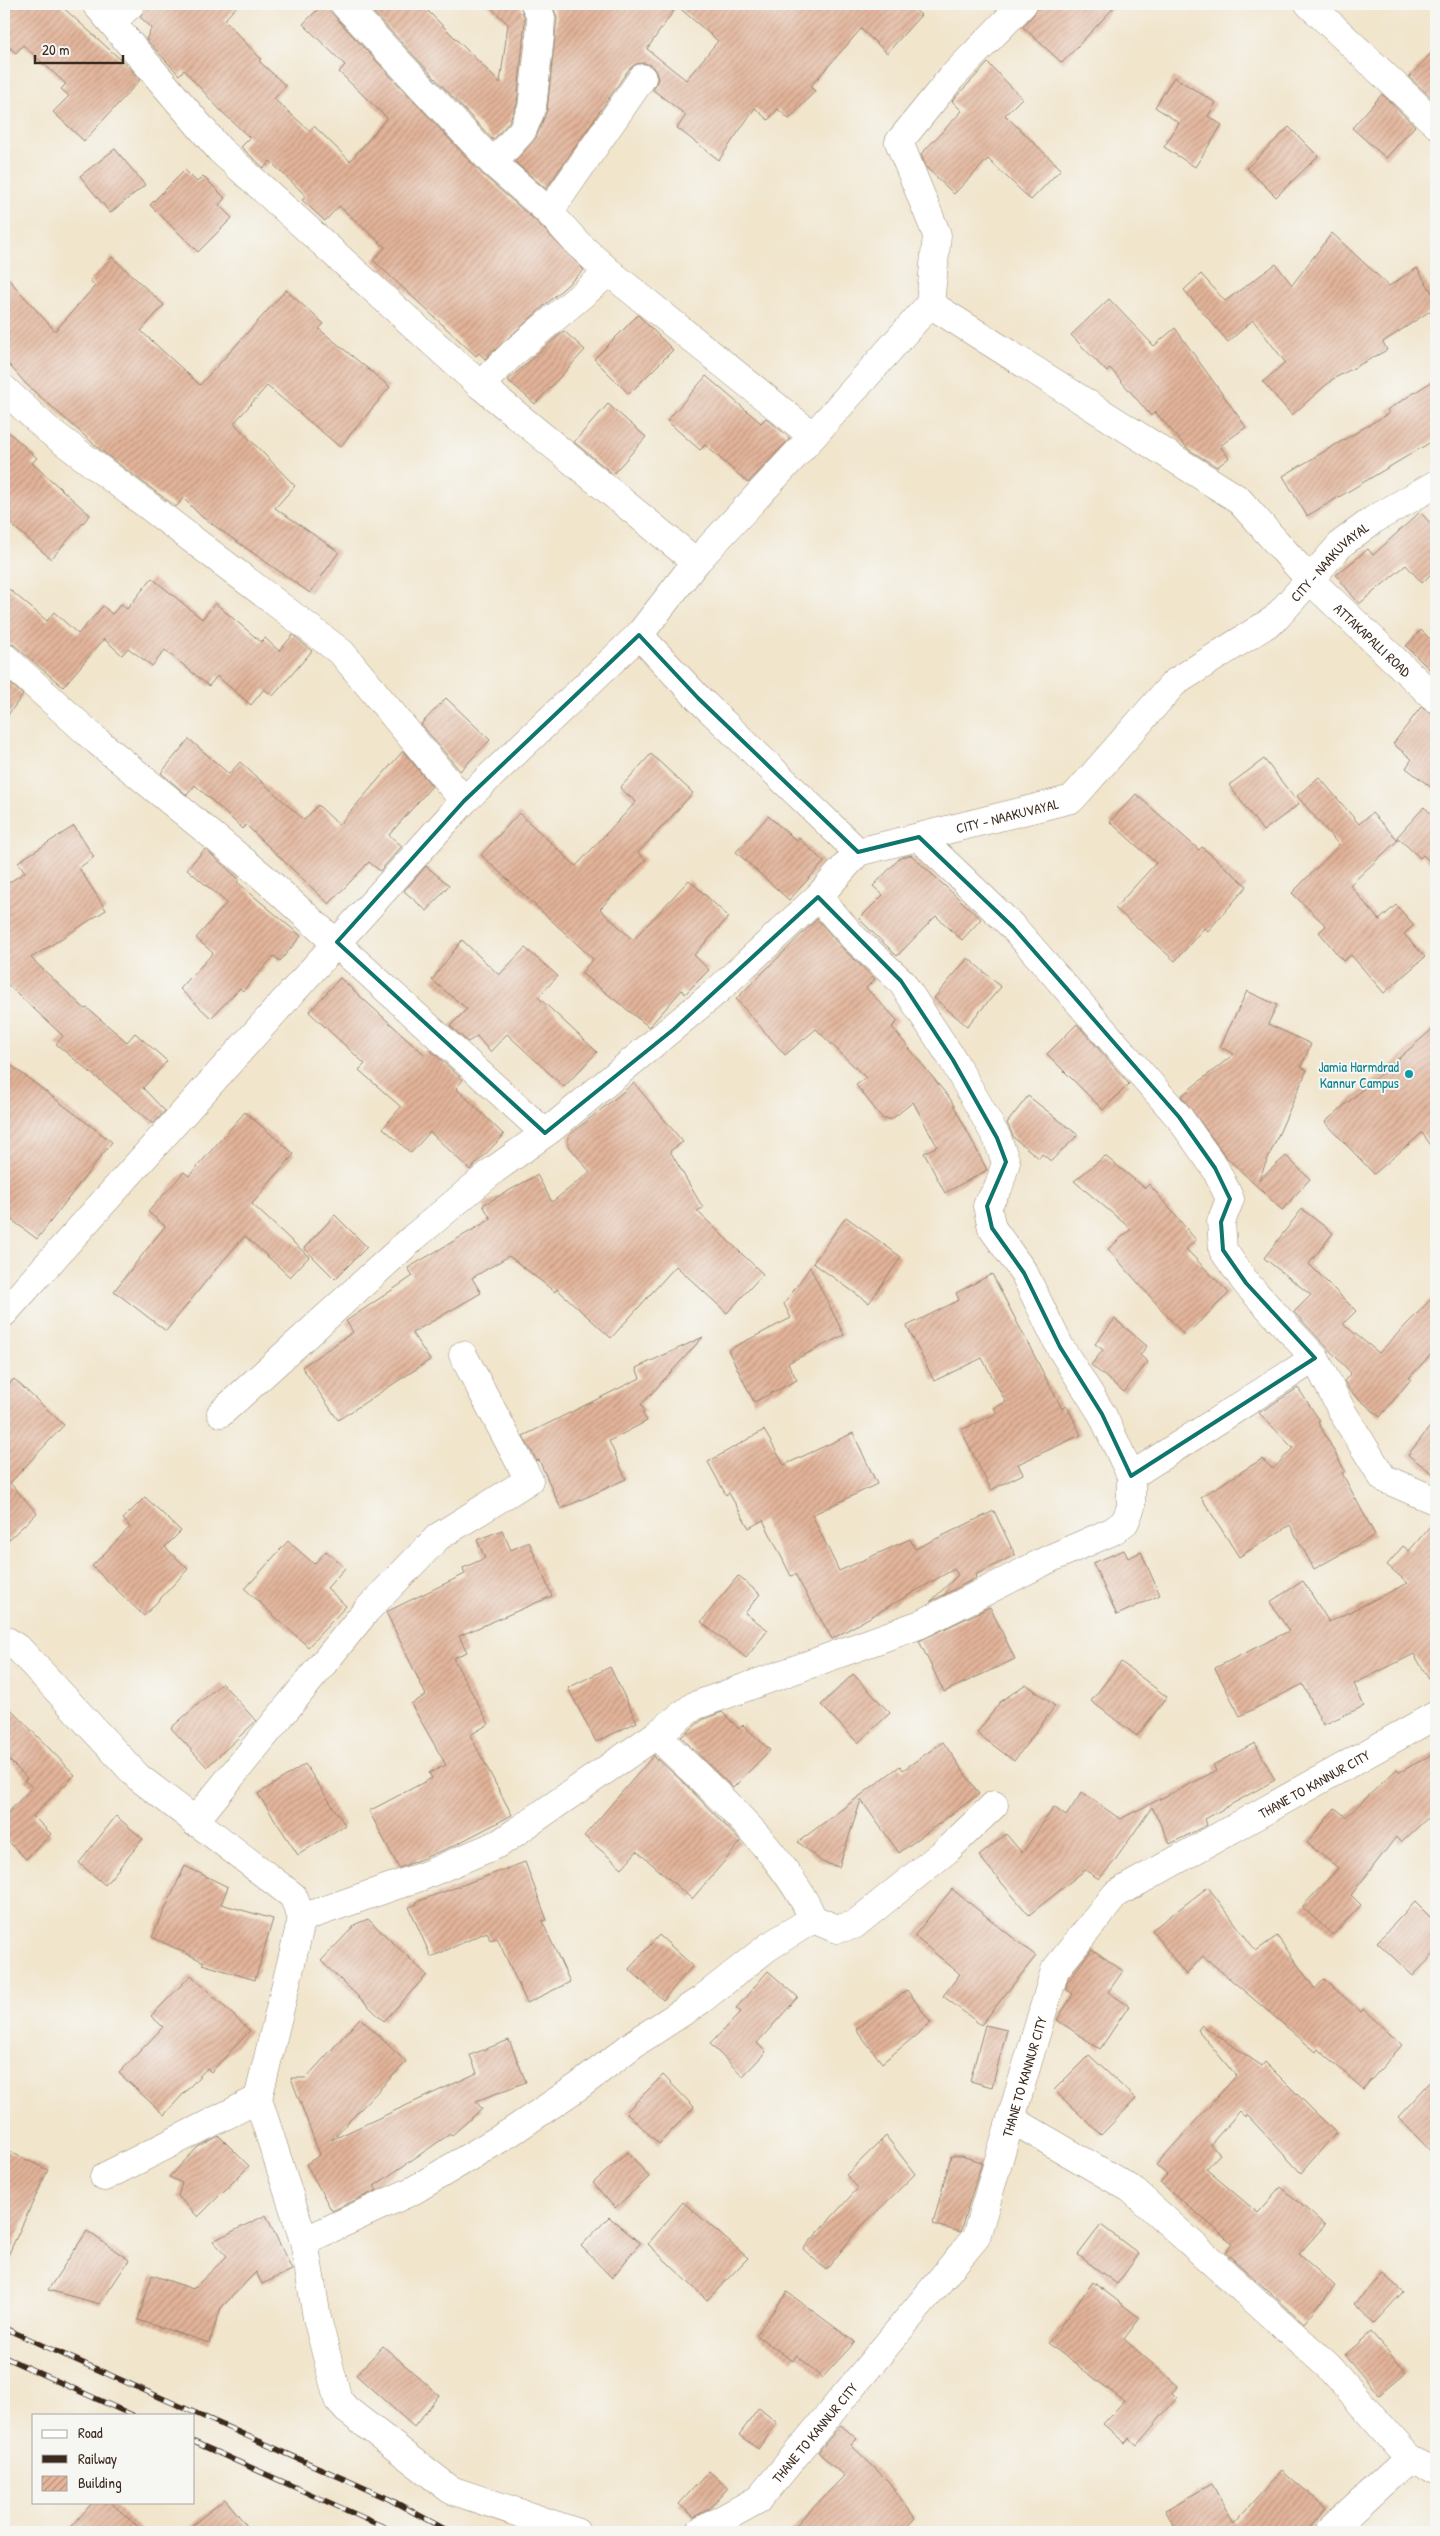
<svg xmlns="http://www.w3.org/2000/svg" width="1440" height="2536" font-family="'Patrick Hand',sans-serif">
<defs>
<pattern id="building-hatch" width="6" height="6" patternUnits="userSpaceOnUse" patternTransform="scale(1.25)"><rect width="6" height="6" fill="#e3b49a"/><path d="M-1 1l2-2M0 6l6-6M5 7l2-2" fill="none" stroke="#b9937d"/></pattern>
</defs>
<rect width="100%" height="100%" fill="#f6f6f2"/>
<filter id="ink" filterUnits="userSpaceOnUse"><feTurbulence type="fractalNoise" baseFrequency=".02" numOctaves="2"/><feDisplacementMap in="SourceGraphic" scale="10" xChannelSelector="R" yChannelSelector="G"/><feConvolveMatrix kernelMatrix="1 2 1 2 8 2 1 2 1" color-interpolation-filters="sRGB"/></filter>
<filter id="wash" filterUnits="userSpaceOnUse"><feTurbulence type="fractalNoise" baseFrequency=".0096" numOctaves="4" result="noise"/><feDisplacementMap in="SourceGraphic" scale="20" xChannelSelector="R" yChannelSelector="G"/><feGaussianBlur stdDeviation="1.12" result="paint"/><feColorMatrix in="noise" values="0 0 0 0 0 0 0 0 0 0 0 0 0 0 0 0 0 1.4 0 .05"/><feComposite in="paint" operator="in"/></filter>
<g filter="url(#wash)">
<rect width="100%" height="100%" fill="#f1e5cc"/>
<g id="blocks">
<!-- building -->
<g fill="url(#building-hatch)" fill-rule="evenodd">
<path d="M4,4H59L130,68L140,80L84,141L53,112L69,96L61,89L66,84L23,45L16,53L4,43Z"/>
<path d="M146,4H239L224,20L261,59L259,61L286,86L274,99L310,131L314,126L350,161L387,118L339,72L345,65L303,24L323,4L482,174L538,223L584,270L485,359L479,353L476,356L373,260L385,247L339,206L325,221L302,200L306,196L270,161L264,168L241,147L250,138L221,111L184,70L179,75L146,39L152,28L140,17Z"/>
<path d="M383,4H421L500,83L508,24L487,4H520L525,20L517,104L509,122L493,140L374,13Z"/>
<path d="M552,4H908L921,15L887,53L861,29L810,87L815,91L789,119L778,109L768,120L755,108L719,160L677,128L686,115L653,90L658,79L656,72L651,65L644,63L636,64L629,69L546,189L515,162L536,138L547,110L557,18ZM677,6L718,41L686,80L647,49Z"/>
<path d="M1038,4H1117L1062,63L1023,27L1034,14Z"/>
<path d="M1436,48V102L1409,77Z"/>
<path d="M988,63L1022,98L1005,115L1061,169L1031,200L988,159L954,194L926,167L921,154L962,111L952,101Z"/>
<path d="M1174,77L1216,103L1208,116L1222,125L1195,167L1164,147L1179,123L1155,107Z"/>
<path d="M1382,94L1415,126L1386,158L1352,128Z"/>
<path d="M1289,127L1318,156L1276,197L1247,168Z"/>
<path d="M115,149L145,185L110,213L80,176Z"/>
<path d="M185,170L197,182L203,176L225,198L219,205L232,218L198,252L150,205Z"/>
<path d="M1332,233L1389,286L1417,268L1436,299V307L1383,342L1387,350L1333,379L1292,415L1263,382L1285,362L1253,320L1228,342L1184,290L1201,274L1225,301L1276,264L1292,285Z"/>
<path d="M112,257L164,305L141,331L200,385L286,290L324,324L319,329L390,387L340,447L267,386L234,423L295,486L275,508L339,552L310,593L202,517L183,498L176,507L103,452L26,384L4,359V274L55,331L95,286L90,280Z"/>
<path d="M1109,299L1154,346L1175,328L1246,427L1220,446L1229,458L1217,467L1188,449L1155,412L1151,416L1110,368L1107,372L1071,335Z"/>
<path d="M638,315L673,350L629,394L594,359Z"/>
<path d="M564,331L585,350L535,404L508,380Z"/>
<path d="M706,376L761,423L766,418L790,438L748,483L705,445L700,450L667,421Z"/>
<path d="M1436,379V439L1307,516L1283,476L1389,413L1387,410Z"/>
<path d="M608,404L646,437L613,474L574,442Z"/>
<path d="M4,428L37,458L32,463L90,515L51,559L4,518Z"/>
<path d="M1420,512L1436,529V569L1422,583L1406,565L1359,604L1336,575L1368,549L1373,555Z"/>
<path d="M152,578L202,619L215,603L261,642L265,638L279,651L293,635L312,651L273,696L264,689L251,705L217,676L209,686L165,650L152,666L128,648L122,655L104,639L63,687L14,645L4,642V585L47,621L54,612L78,634L103,606L112,614L121,604L127,609Z"/>
<path d="M1421,630L1436,645V676L1406,646Z"/>
<path d="M4,678L23,695L4,720Z"/>
<path d="M446,698L490,740L460,771L421,724Z"/>
<path d="M1421,707L1432,714H1436V791L1406,768L1412,759L1393,744Z"/>
<path d="M189,739L229,774L240,762L304,820L318,805L339,825L403,751L432,786L389,835L402,846L380,871L369,862L329,904L246,825L243,829L195,785L187,795L161,773Z"/>
<path d="M651,754L693,793L638,853L646,860L600,909L633,940L689,880L729,917L694,955L709,970L685,994L682,990L649,1027L581,973L593,959L481,855L519,813L576,866L636,802L620,788Z"/>
<path d="M1264,759L1299,804L1263,831L1229,785Z"/>
<path d="M1319,777L1359,824L1372,813L1398,840L1350,885L1379,920L1396,905L1414,925L1404,934L1425,957L1384,993L1351,955L1343,961L1319,932L1326,926L1292,893L1339,845L1297,796Z"/>
<path d="M1136,794L1199,850L1202,847L1247,886L1208,931L1204,928L1175,961L1115,908L1156,863L1110,822Z"/>
<path d="M1424,807L1436,818V868L1423,855L1420,858L1397,837Z"/>
<path d="M768,816L797,841L799,838L824,862L789,900L736,852Z"/>
<path d="M74,826L94,857L79,868L106,910L31,958L85,1009L87,1008L127,1042L135,1033L167,1061L143,1088L165,1111L153,1124L56,1044L63,1036L4,981V886L25,872L18,862Z"/>
<path d="M205,849L239,879L237,882L301,936L280,961L274,956L243,991L240,988L211,1018L180,989L213,953L196,938L227,903L187,869Z"/>
<path d="M911,855L981,919L962,940L936,916L897,956L859,919L883,895L873,886L900,858Z"/>
<path d="M426,866L449,885L427,911L404,891Z"/>
<path d="M817,919L843,949L875,979L866,988L898,1021L892,1027L951,1100L987,1170L945,1193L924,1153L937,1146L913,1102L892,1119H883L856,1085L866,1078L816,1029L785,1055L736,999Z"/>
<path d="M462,940L499,975L525,948L558,976L538,997L597,1052L564,1087L507,1034L490,1052L477,1036L468,1042L450,1026L467,1009L432,980Z"/>
<path d="M968,958L1001,987L967,1026L934,998Z"/>
<path d="M340,978L424,1054L429,1049L463,1080L456,1088L504,1135L470,1170L430,1132L411,1153L383,1128L401,1107L359,1070L365,1064L309,1012Z"/>
<path d="M1247,991L1277,1005L1268,1024L1311,1044L1301,1067L1307,1070L1258,1181L1286,1156L1310,1179L1282,1210L1227,1158L1181,1096L1234,1054L1220,1047Z"/>
<path d="M1077,1024L1129,1084L1103,1110L1047,1054Z"/>
<path d="M1436,1026V1152L1422,1133L1374,1174L1325,1122Z"/>
<path d="M4,1060L112,1142L37,1239L4,1214Z"/>
<path d="M634,1083L683,1142L670,1151L703,1208L697,1211L763,1274L727,1313L676,1266L611,1338L557,1289L555,1292L509,1256L472,1278L481,1293L412,1333L430,1360L338,1420L302,1367L353,1332L346,1321L413,1276L408,1268L491,1219L483,1205L537,1175L552,1202L590,1172L568,1145V1136Z"/>
<path d="M1028,1096L1078,1135L1051,1161L1042,1154L1039,1158L1014,1138L1007,1123Z"/>
<path d="M245,1112L294,1154L252,1204L309,1257L290,1277L245,1236L215,1270L166,1331L114,1291L165,1226L148,1212L184,1172L189,1176Z"/>
<path d="M1105,1156L1145,1188L1149,1184L1196,1240L1186,1249L1229,1293L1185,1336L1108,1249L1131,1229L1074,1181Z"/>
<path d="M1302,1209L1333,1233L1309,1264L1356,1311L1343,1324L1379,1353L1436,1294V1349L1409,1378L1411,1379L1380,1417L1350,1391L1344,1381L1351,1373L1294,1312L1311,1295L1264,1258Z"/>
<path d="M335,1215L367,1247L335,1279L304,1248Z"/>
<path d="M846,1217L901,1257L869,1303L813,1263Z"/>
<path d="M810,1267L844,1335L788,1363L797,1380L754,1402L728,1350L791,1318L784,1304Z"/>
<path d="M992,1274L1062,1409L1067,1406L1081,1435L1018,1464L1023,1474L991,1490L961,1430L997,1413L994,1408L1006,1402L982,1358L934,1381L907,1326L959,1300L956,1293Z"/>
<path d="M1115,1319L1147,1346L1140,1355L1148,1362L1124,1392L1091,1365L1103,1350L1095,1344Z"/>
<path d="M703,1337L641,1405L645,1411L642,1412L647,1421L609,1441L626,1479L561,1509L539,1460L537,1461L523,1436L640,1378L636,1368Z"/>
<path d="M14,1379L64,1425L10,1483L37,1513L4,1544V1390Z"/>
<path d="M1298,1388L1320,1421L1318,1422L1345,1471L1342,1473L1375,1535L1314,1569L1290,1525L1239,1557L1201,1497L1262,1459L1273,1469L1293,1448L1259,1413Z"/>
<path d="M1436,1419V1476L1408,1455Z"/>
<path d="M764,1430L784,1465L853,1433L877,1484L812,1515L839,1571L910,1539L915,1549L994,1511L1015,1555L975,1575L976,1578L930,1602L958,1575L954,1569L832,1639L795,1574L791,1576L763,1520L749,1528L729,1493L726,1495L708,1462Z"/>
<path d="M145,1497L181,1531L165,1547L188,1569L144,1616L92,1566L130,1527L123,1519Z"/>
<path d="M1436,1519V1691L1414,1654L1354,1684L1364,1706L1323,1725L1303,1684L1240,1716L1215,1668L1289,1631L1270,1602L1303,1581L1329,1622L1408,1583L1387,1565L1403,1546L1409,1551Z"/>
<path d="M502,1530L511,1550L529,1542L552,1596L459,1636L467,1652L453,1658L489,1724L470,1735L512,1815L453,1846L399,1868L369,1811L432,1778L429,1773L446,1765L411,1704L426,1695L386,1612L465,1574L463,1568L485,1558L477,1540Z"/>
<path d="M288,1541L314,1564L326,1551L345,1568L327,1588L346,1606L308,1647L245,1589Z"/>
<path d="M1124,1550L1128,1558L1141,1552L1160,1595L1117,1615L1093,1563Z"/>
<path d="M738,1576L760,1594L745,1613L768,1630L746,1658L701,1622Z"/>
<path d="M990,1607L1015,1659L944,1692L919,1641Z"/>
<path d="M1121,1662L1167,1697L1137,1736L1091,1701Z"/>
<path d="M610,1667L637,1722L596,1742L568,1688Z"/>
<path d="M853,1674L890,1713L858,1743L821,1705Z"/>
<path d="M222,1683L256,1721L207,1767L171,1728Z"/>
<path d="M1026,1684L1055,1706L1014,1761L977,1733L1000,1702Z"/>
<path d="M4,1702L75,1775L33,1816L51,1834L26,1859L4,1837V1817L32,1787L24,1780L27,1778L4,1755Z"/>
<path d="M722,1712L739,1729L743,1725L770,1750L733,1788L681,1737L702,1720Z"/>
<path d="M943,1742L979,1794L899,1853L861,1800L839,1867L822,1862L798,1842L900,1766L903,1770Z"/>
<path d="M1255,1743L1275,1780L1205,1819L1207,1825L1170,1844L1152,1807L1113,1863L1099,1879L1085,1870L1029,1915L979,1856L1006,1834L1022,1853L1054,1807L1066,1816L1082,1792L1120,1819L1216,1771L1213,1765Z"/>
<path d="M1436,1752V1810L1401,1843L1396,1837L1351,1895L1361,1905L1333,1935L1302,1907L1338,1868L1307,1843L1335,1808L1346,1817L1397,1769L1400,1772Z"/>
<path d="M654,1755L657,1761L658,1759L688,1787L741,1842L692,1899L637,1851L622,1868L584,1836Z"/>
<path d="M305,1764L345,1825L298,1855L258,1794Z"/>
<path d="M116,1816L143,1839L105,1885L79,1863Z"/>
<path d="M525,1862L547,1920L542,1921L570,1982L527,2003L497,1938L490,1940L487,1932L431,1957L409,1907L417,1904L416,1902Z"/>
<path d="M185,1866L228,1887L221,1904L273,1919L255,1980L202,1964L204,1962L152,1937Z"/>
<path d="M1208,1887L1256,1951L1277,1936L1315,1989L1324,1979L1361,2012L1363,2009L1402,2045L1363,2089L1318,2049L1316,2052L1203,1956L1186,1975L1152,1930Z"/>
<path d="M952,1889L1036,1956L981,2025L943,1996L960,1974L914,1936Z"/>
<path d="M1415,1902L1436,1923V1952L1413,1976L1377,1942Z"/>
<path d="M368,1919L427,1975L384,2021L321,1961L356,1924Z"/>
<path d="M659,1935L693,1966L663,2000L629,1969Z"/>
<path d="M1092,1949L1123,1971L1108,1992L1129,2006L1100,2049L1057,2020L1073,1994L1066,1989L1067,1983Z"/>
<path d="M768,1971L798,1997L757,2043L766,2052L743,2076L710,2044L741,2012L736,2008Z"/>
<path d="M191,1975L250,2031L211,2072L207,2068L164,2115L119,2073L163,2027L151,2016Z"/>
<path d="M907,1990L931,2023L882,2063L856,2029Z"/>
<path d="M360,2018L406,2062L331,2140L477,2073L470,2055L509,2040L526,2082L476,2101L482,2109L451,2136L450,2134L374,2186L377,2190L332,2211L306,2164L320,2155L291,2078H306Z"/>
<path d="M985,2025L1007,2030L992,2087L970,2081Z"/>
<path d="M1202,2025L1262,2066L1265,2062L1336,2133L1301,2173L1247,2115L1246,2117L1240,2111L1210,2145L1220,2154L1206,2169L1258,2213L1281,2187L1325,2225L1299,2254L1335,2286L1304,2323L1225,2252L1232,2243L1160,2182L1167,2175L1156,2165L1236,2076L1198,2030Z"/>
<path d="M1089,2055L1136,2099L1101,2135L1054,2090Z"/>
<path d="M663,2075L694,2107L659,2144L626,2112Z"/>
<path d="M1436,2076V2157L1398,2117Z"/>
<path d="M219,2136L249,2166L198,2217L178,2196L182,2183L169,2177L198,2147Z"/>
<path d="M886,2136L915,2174L858,2230L826,2270L803,2249L858,2188L846,2175Z"/>
<path d="M4,2149L48,2170L4,2264Z"/>
<path d="M628,2152L649,2177L615,2208L593,2183Z"/>
<path d="M951,2156H961L982,2162L960,2232L933,2224Z"/>
<path d="M683,2202L748,2258L707,2300L648,2244Z"/>
<path d="M266,2215L292,2270L262,2284L256,2272L221,2308L209,2343L138,2320L152,2275L193,2289L227,2256L213,2241Z"/>
<path d="M609,2217L640,2243L612,2278L581,2246Z"/>
<path d="M1101,2225L1139,2254L1117,2284L1078,2255Z"/>
<path d="M87,2231L129,2260L100,2304L48,2290Z"/>
<path d="M1383,2274L1403,2292L1374,2323L1354,2304Z"/>
<path d="M1093,2282L1140,2318L1124,2339L1178,2386L1172,2393L1177,2398L1137,2445L1129,2438L1125,2443L1103,2424L1124,2401L1048,2343Z"/>
<path d="M787,2292L855,2342L822,2378L797,2355L793,2361L756,2335Z"/>
<path d="M1371,2332L1406,2372L1379,2395L1345,2355Z"/>
<path d="M383,2346L439,2395L414,2427L356,2375Z"/>
<path d="M759,2408L777,2423L758,2449L739,2435Z"/>
<path d="M841,2425L857,2439L851,2445L888,2481L915,2518L902,2532H789L844,2476L818,2452Z"/>
<path d="M1282,2470L1327,2509L1306,2532H1178L1165,2510L1212,2484L1234,2524Z"/>
<path d="M709,2471L728,2488L709,2509L694,2517L679,2504Z"/>
<path d="M225,2499L252,2532H184Z"/>
<path d="M93,2502H110L144,2532H67Z"/>
</g>
</g>
</g>
<g filter="url(#ink)">
<use href="#blocks" fill-opacity="0" stroke="#968875" stroke-width="1"/>
<g fill="none" stroke-linecap="round" stroke-linejoin="round">
<!-- minor casing -->
<g stroke="#968875" stroke-width="29">
<g id="minor">
<path d="M96,4L220,150L480,385L696,562"/>
<path d="M344,4L493,163L549,212L578,244L609,272L813,436"/>
<path d="M1309,4L1436,124"/>
<path d="M113,21L131,4"/>
<path d="M493,163L522,131L532,108L540,37L541,17L535,4"/>
<path d="M549,212L642,78"/>
<path d="M930,304L937,235L899,142L951,78L1023,4"/>
<path d="M480,385L513,353L609,272"/>
<path d="M4,389L47,429L342,653L464,801"/>
<path id="s1" d="M639,635L698,698L858,852L1072,799L1174,683L1275,619L1342,543L1373,520L1436,484"/>
<path d="M4,657L97,741L262,876L545,1133"/>
<path d="M919,837L1013,927L1179,1117L1215,1168L1230,1199L1221,1222L1223,1250L1246,1283L1315,1358L1343,1413L1383,1478L1436,1501"/>
<path d="M818,897L854,938L901,981L953,1060L997,1138L1006,1162L999,1186L987,1206L992,1228L1024,1273L1060,1347L1102,1414L1131,1476"/>
<path id="s2" d="M4,1313L464,801L639,635L696,562L813,436L930,304L1238,499L1310,580L1436,699"/>
<path d="M221,1413L413,1238L494,1170L551,1129L719,989L818,897L858,852"/>
<path d="M4,1639L20,1650L138,1777L293,1896L302,1918L258,2099L304,2241L317,2318L338,2400L347,2410L451,2490L576,2532"/>
<path d="M656,1735C708,1786 785,1853 813,1919L837,1929L854,1925L947,1850L994,1805"/>
<path d="M194,1822L366,1611L438,1537L529,1480L463,1355"/>
<path d="M302,1918L423,1876L500,1843L656,1735L694,1706L921,1624L1049,1559L1113,1531L1125,1522L1131,1507V1476L1315,1358"/>
<path d="M1011,2119L1131,2189L1328,2366L1409,2458L1436,2471"/>
<path d="M104,2177L258,2099"/>
<path d="M304,2241L414,2190L511,2132L579,2086L635,2043L701,2000L768,1947L813,1919"/>
<path d="M1329,2532L1409,2458"/>
</g>
</g>
<!-- tertiary casing -->
<g stroke="#968875" stroke-width="29">
<g id="tertiary">
<path id="s3" d="M699,2532L759,2499L976,2237L1055,1970L1116,1894L1436,1715"/>
</g>
</g>
<!-- minor -->
<use href="#minor" stroke="#fff" stroke-width="28"/>
<!-- tertiary -->
<use href="#tertiary" stroke="#fff" stroke-width="28"/>
<!-- rail casing -->
<g stroke="#3b2a1e" stroke-width="5.5">
<g id="rail">
<path d="M4,2328L389,2499L450,2532"/>
<path d="M4,2357L132,2415"/>
<path d="M194,2442L395,2532"/>
</g>
</g>
<!-- rail -->
<use href="#rail" stroke="#f6f6f2" stroke-width="4" stroke-dasharray="11" stroke-linecap="butt"/>
</g>
</g>
<!-- marked area -->
<path fill="none" stroke="#0f766e" stroke-width="4" stroke-linejoin="round" d="M639,635L698,698L858,852L919,837L1013,927L1179,1117L1215,1168L1230,1199L1221,1222L1223,1250L1246,1283L1315,1358L1131,1476L1102,1414L1060,1347L1024,1273L992,1228L987,1206L1006,1162L997,1138L953,1060L901,981L818,897L674,1029L545,1133L337,942L464,801Z"/>
<!-- markers -->
<circle fill="#0f9aa8" stroke="#f6f6f2" stroke-width="2" cx="1409" cy="1074" r="5"/>
<g text-anchor="middle" dominant-baseline="central" stroke-width="4" stroke-linejoin="round" paint-order="stroke">
<!-- street labels -->
<g font-size="14" fill="#3b2a1e" stroke="#f6f6f2">
<text stroke="none"><textPath href="#s1" startOffset="882">CITY - NAAKUVAYAL</textPath></text>
<text stroke="none"><textPath href="#s2" startOffset="1930">ATTAKAPALLI ROAD</textPath></text>
<text stroke="none"><textPath href="#s1" startOffset="462">CITY - NAAKUVAYAL</textPath></text>
<text stroke="none"><textPath href="#s3" startOffset="1011">THANE TO KANNUR CITY</textPath></text>
<text stroke="none"><textPath href="#s3" startOffset="576">THANE TO KANNUR CITY</textPath></text>
<text stroke="none"><textPath href="#s3" startOffset="155">THANE TO KANNUR CITY</textPath></text>
</g>
<!-- culture labels -->
<g font-size="14" fill="#0d838f" stroke="#f6f6f2" text-anchor="end">
<text x="1399" y="1066">Jamia Harmdrad<tspan x="1399" dy="16">Kannur Campus</tspan></text>
</g>
</g>
<!-- margin -->
<rect width="1440" height="2536" fill="none" stroke="#f6f6f2" stroke-width="20"/>
<!-- legend -->
<rect x="32" y="2414" width="162" height="90" fill="#f6f6f2" stroke="#aba49d"/>
<rect x="42" y="2430" width="25" height="8" fill="#ffffff" stroke="#aba49d"/>
<text x="78" y="2438" font-size="15" fill="#3b2a1e">Road</text>
<rect x="42" y="2455" width="25" height="8" fill="#3b2a1e" stroke="#aba49d"/>
<text x="78" y="2464" font-size="15" fill="#3b2a1e">Railway</text>
<rect x="42" y="2476" width="25" height="15" fill="url(#building-hatch)" stroke="#aba49d"/>
<text x="78" y="2488" font-size="15" fill="#3b2a1e">Building</text>
<!-- scale -->
<path d="M35 55v8h88v-8" fill="none" stroke="#3b2a1e" stroke-width="2.5"/>
<text x="42" y="55" font-size="15" fill="#3b2a1e" stroke="#f6f6f2" stroke-width="4" paint-order="stroke">20 m</text>
</svg>
